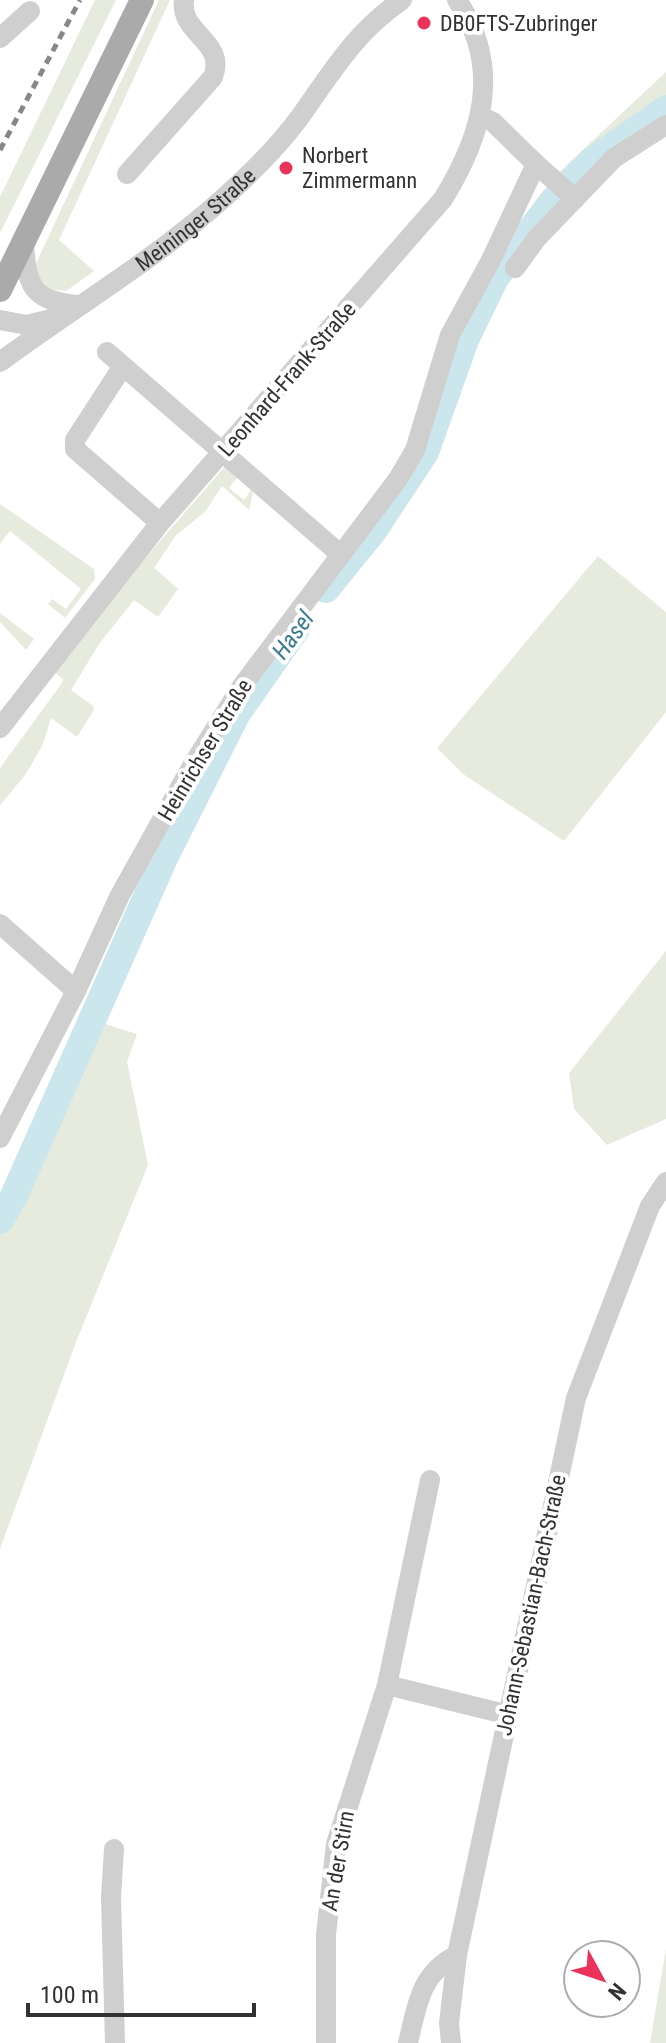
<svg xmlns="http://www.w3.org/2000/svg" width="666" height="2043" font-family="'Roboto Condensed',sans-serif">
<rect width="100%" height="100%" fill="#fff"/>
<!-- green -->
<g fill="#e7ebdd">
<path d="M95,0H116L0,233V197Z"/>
<path d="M159,0H170L59,240L94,271L66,291L47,289L32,272Z"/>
<path d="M666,72V117L574,188L556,175Z"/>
<path d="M227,464L239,475L229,488L244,500L251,490L253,493L249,510L222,486L205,512L176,535L154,568L178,589L158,617L134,600L99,644L71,690L93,706L94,710L77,737L51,718L43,744L26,774L0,805V768L62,683L63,679L54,672L141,563Z"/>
<path d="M0,504L94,569L95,579L65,618L48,604L52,599L66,609L81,589L10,531L0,544Z"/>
<path d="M598,556L666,612V712L564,841L463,774L437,748Z"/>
<path d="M0,613L34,639L26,650L0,622Z"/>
<path d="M666,951V1119L607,1145L574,1109L569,1073Z"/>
<path d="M92,1020L137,1034L127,1062L148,1165L76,1342L0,1549V1220Z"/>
<path d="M666,1948V2043H650Z"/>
</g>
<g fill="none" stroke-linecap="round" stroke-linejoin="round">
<!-- river -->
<g stroke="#cce6ee" stroke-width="28">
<path d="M326,589L373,531L425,452L465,340L495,278L553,201L592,161L666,109"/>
<path d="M0,1220L14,1196L164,858L237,713L296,629"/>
</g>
<!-- minor -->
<g stroke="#cfcfcf" stroke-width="20">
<path d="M0,38L30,11"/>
<path d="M536,164L575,199"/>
<path d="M127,174L213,77C227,41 179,34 184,0"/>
<path d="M24,244C27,288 33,301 79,305"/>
<path d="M515,268L537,238L614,158L666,125"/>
<path d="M0,320L27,325L51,319"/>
<path d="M107,352L340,554"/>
<path id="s1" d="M0,362C81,302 170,251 243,180C263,161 283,140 300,117C332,72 355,32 402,0"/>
<path d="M123,366L75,440V449L160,523"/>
<path d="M0,728L160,523L443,199C482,136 503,68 457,0"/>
<path d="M0,924L76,991"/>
<path d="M0,1138L76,991L120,895L192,766L242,686L398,479L415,450L450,335L491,260L536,164L493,122L480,116"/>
<path d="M387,1685L509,1715"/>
<path d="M114,1849L111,1897L115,2043"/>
<path d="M326,2043V1935L336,1844L387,1685L430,1480"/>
<path d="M408,2043C417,2006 420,1973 457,1955"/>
<path d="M451,2043L449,2023L457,1955L576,1398L650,1206L666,1182"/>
</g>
<!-- major -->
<path stroke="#aaa" stroke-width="24" d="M0,290L142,0"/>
<!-- rail -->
<path stroke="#878787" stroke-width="5" stroke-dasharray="8 6" stroke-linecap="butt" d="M0,150L80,0"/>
</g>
<!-- markers -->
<g fill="#ea325a" stroke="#fff" stroke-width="3">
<circle cx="424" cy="23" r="8"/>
<circle cx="286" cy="168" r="8"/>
</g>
<g text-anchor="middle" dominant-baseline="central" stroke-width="8" stroke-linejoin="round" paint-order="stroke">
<!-- poi labels -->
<g font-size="22" fill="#323232" stroke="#fff" text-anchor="start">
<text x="440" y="23">DB0FTS-Zubringer</text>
<text x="302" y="155">Norbert<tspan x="302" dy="25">Zimmermann</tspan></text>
</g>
<!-- street labels -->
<g font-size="22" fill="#323232" stroke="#fff">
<text stroke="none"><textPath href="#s1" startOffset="242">Meininger Straße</textPath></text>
<text transform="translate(287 379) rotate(-49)">Leonhard-Frank-Straße</text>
<text transform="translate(205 750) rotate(-59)">Heinrichser Straße</text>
<text transform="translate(531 1605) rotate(-78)">Johann-Sebastian-Bach-Straße</text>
<text transform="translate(338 1861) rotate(-80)">An der Stirn</text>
</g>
<!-- water labels -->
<g font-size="24" font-style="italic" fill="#3a7b90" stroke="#fff">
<text transform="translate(293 635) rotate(-54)">Hasel</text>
</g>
</g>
<!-- north arrow -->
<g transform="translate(602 1979) rotate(130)"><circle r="38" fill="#ffffff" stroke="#adadad" stroke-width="2"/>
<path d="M0-6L14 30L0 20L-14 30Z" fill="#ea325a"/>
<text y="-12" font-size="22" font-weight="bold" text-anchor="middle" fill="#323232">N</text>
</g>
<!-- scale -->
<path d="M28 2003v12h226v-12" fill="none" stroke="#323232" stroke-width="4"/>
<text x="40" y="2003" font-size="24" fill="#323232" stroke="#ffffff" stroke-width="6" paint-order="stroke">100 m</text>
</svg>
